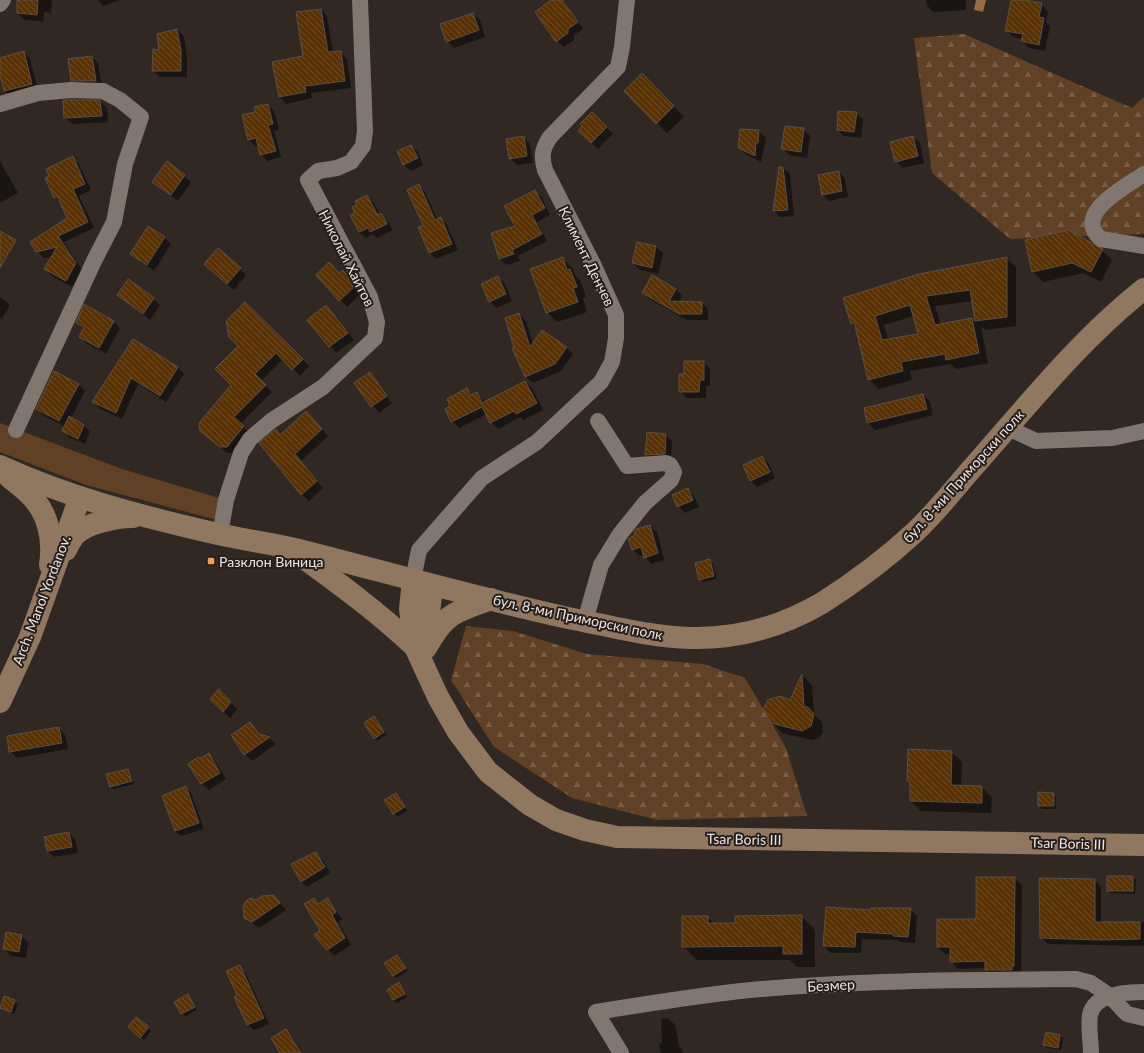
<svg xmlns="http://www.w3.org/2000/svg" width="1144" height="1053" font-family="Lato,sans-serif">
<defs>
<pattern id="forest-firs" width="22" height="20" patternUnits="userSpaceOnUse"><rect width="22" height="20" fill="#614125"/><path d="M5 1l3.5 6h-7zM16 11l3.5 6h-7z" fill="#785c44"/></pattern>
<pattern id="water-ripples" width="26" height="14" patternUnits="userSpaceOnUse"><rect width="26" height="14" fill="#9a6c43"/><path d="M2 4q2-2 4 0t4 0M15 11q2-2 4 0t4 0" fill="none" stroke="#745a43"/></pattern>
<pattern id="building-back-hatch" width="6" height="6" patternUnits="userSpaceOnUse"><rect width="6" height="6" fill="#5a3102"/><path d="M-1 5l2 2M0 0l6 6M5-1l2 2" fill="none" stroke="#724f27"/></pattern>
</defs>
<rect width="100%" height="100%" fill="#2f2823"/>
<!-- green -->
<path fill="#614125" d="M0,423L122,469L226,500L221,521L86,485L0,452Z"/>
<!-- forest -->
<g fill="url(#forest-firs)">
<path d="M964,34L1132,108L1144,97V234L1010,239L932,173L914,38Z"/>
<path d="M466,626L513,631L587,654L703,664L745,678L786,748L807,816L657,820L572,798L494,747L451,680Z"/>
</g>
<!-- water -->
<path fill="url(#water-ripples)" d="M976,0H986L983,12L974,10Z"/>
<!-- shadow -->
<g fill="#0007" fill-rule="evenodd">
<path d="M18,0H52L51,13L44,12L43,21L24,20L18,13Z"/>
<path d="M98,0H119L104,6Z"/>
<path d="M553,0H562L583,29L574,35V40L564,47L557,41Z"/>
<path d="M926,0H966V10L933,12L927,5Z"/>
<path d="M1012,0L1041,4L1048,11L1046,22L1050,26L1045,51L1029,48L1023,41V39L1013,37L1006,30Z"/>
<path d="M321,10L327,16L333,53L340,52L347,59L351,88L311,93L312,98L286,104L280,97L273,63L304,57Z"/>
<path d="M473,14L480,20L485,37L454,48L447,41Z"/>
<path d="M177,30L184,36L187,57V77H160L153,70L160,51Z"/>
<path d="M24,52L30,59L38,90L12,97L5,91L0,72V59Z"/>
<path d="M92,57L98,63L102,87H79L72,80Z"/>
<path d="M642,74L684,117L667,133L625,91Z"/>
<path d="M64,101L101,102L107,108L108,122L72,124L65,118Z"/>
<path d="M267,105L274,111L279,130L274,131L281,157L267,161L261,154L258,146H255L249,140L243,116L257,113Z"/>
<path d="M592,113L613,134L598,149L580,130Z"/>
<path d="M856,113L863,120L861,138L844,136L838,130Z"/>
<path d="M803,129L810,136L807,158L789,155L782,148Z"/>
<path d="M741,130L759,131L766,138L761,162L746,154L739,148Z"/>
<path d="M523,137L530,144L533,163L517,165L510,158Z"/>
<path d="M913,137L920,143L924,163L903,168L896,161Z"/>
<path d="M411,146L418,152L423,165L411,171L404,165L398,152Z"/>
<path d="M73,158L79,164L91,190L79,196L94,228L64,242L82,270L72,287L52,276L45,269L53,256L44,258L37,251L69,218L61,204L55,197L46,178Z"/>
<path d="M0,161L18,193L0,203Z"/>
<path d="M780,168H783L790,174L794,216L780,217L774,211Z"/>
<path d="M839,172L845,179L848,197L829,201L822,194Z"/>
<path d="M184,176L191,182L178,201L153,182Z"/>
<path d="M418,185L425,192L437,219L441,218L447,225L458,250L436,259L430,253L419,227L424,225Z"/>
<path d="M535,191L542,198L550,215L537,222L547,241L518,256L520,261L506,265L500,259Z"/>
<path d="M367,196L374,203L380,215L388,222L393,230L377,238L373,234L366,238L359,232L356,213L358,205Z"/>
<path d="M164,237L171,244L154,271L132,254Z"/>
<path d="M638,243L656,247L663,253L658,274L640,270L633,263Z"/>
<path d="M1102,250L1112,260L1101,282L1083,273L1043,282L1033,271Z"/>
<path d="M562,258L572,268L575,275L580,280L586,297L583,298L587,312L557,322L547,312Z"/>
<path d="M1006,258L1016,267V326L985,330L981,326L988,363L956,369L951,364L910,371L912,380L879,389L869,379L857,328L851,323L844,298ZM973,301L976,322L972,319L941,325L935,306ZM914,316L919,334L888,340L884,325Z"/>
<path d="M240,269L246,275L234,290L212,271Z"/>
<path d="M343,271L350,277L360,294L347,307L317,275L340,274Z"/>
<path d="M498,277L505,284L512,301L496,308L490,301Z"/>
<path d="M676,289L682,296L679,302L702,303L708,309V320H687L649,299L643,293Z"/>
<path d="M118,295L153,299L160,305L150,320Z"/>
<path d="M0,297L10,305L2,319L0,318Z"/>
<path d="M245,303L309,366L300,376L283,359L261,381L272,392L240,424L250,433L233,453H227L208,437L232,385Z"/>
<path d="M326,307L354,340L336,353L309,320Z"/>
<path d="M519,314L526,321L533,345L566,347L573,354L561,371L533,383L526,377L514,349Z"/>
<path d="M113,321L120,328L106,354L86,343L80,337L84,329L77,323Z"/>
<path d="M133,340L177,367L184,374L166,402L138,384L122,419L100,409L93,402Z"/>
<path d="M704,362L710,369V386H706V398H687L680,391L685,375Z"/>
<path d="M54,372L79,385L85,391L71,418L84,426L90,432L85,444L70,438L63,431L66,427L44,416L37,409Z"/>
<path d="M369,374L392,403L379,413L356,384Z"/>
<path d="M525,382L532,388L543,410L523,420L520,417L498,429L491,422L487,414L459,428L452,421L451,406L466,390L472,395L476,393L485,403Z"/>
<path d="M923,395L930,402L933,415L875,430L868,423L865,409Z"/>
<path d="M313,419L328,436L301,461L323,488L309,501L302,494L280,436Z"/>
<path d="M666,435L672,441L671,460L653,461L646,455Z"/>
<path d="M762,457L769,464L775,478L757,487L750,480Z"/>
<path d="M688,490L694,496L699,507L685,513L678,506Z"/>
<path d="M650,526L657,532L664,560L651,564L644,555L639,556L633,549Z"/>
<path d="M710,560L713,564L717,579L703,582L700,579Z"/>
<path d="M802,675L812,685L814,714L822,722L823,733L819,738L812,740L782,733L772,722L791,702Z"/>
<path d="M219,691L237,709L230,718L211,699Z"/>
<path d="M374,717L387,735L377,741L374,738Z"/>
<path d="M250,723L261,736L269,738L276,744L252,761L245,754Z"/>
<path d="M59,728L65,735L68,749L17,758L10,751Z"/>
<path d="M951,752L962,762L961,786L982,787L992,797L991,813L921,811L911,801V783L908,780Z"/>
<path d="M209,754L215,761L226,779L209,790L202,784L190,764Z"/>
<path d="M128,770L133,779L111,785V787L108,775Z"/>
<path d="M133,781L134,784L113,789L111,787Z"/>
<path d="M185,787L191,793L204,829L181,836L175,831Z"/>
<path d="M396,794L407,811L397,817L386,801Z"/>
<path d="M1053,794L1056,797V809H1042L1039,806Z"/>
<path d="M69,833L75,839L78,853L54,857L48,851Z"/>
<path d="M316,853L322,859L330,873L307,887L302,882Z"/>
<path d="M1133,877L1136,880L1135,894L1111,893L1108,890Z"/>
<path d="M1014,878L1022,885L1021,973L993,977L986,968L958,969L951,961V954H945L938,947L977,920Z"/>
<path d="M1094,880L1101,887V923L1144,922V946L1048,944L1041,937Z"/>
<path d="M274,896L286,910L259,928L245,917V903L251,900L256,901Z"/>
<path d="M314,899L320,904L327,899L342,919L338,922L351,945L334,956L328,949L321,930Z"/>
<path d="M910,909L917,916L915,943L900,942L898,940L862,939L861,953H831L824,946L872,911Z"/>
<path d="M801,916L815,930V967H797L790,960H697L684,947L707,917L714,924H736Z"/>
<path d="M22,936L28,943L26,958L11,956L4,949Z"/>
<path d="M397,956L408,971L396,978L394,976Z"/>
<path d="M239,966L245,972L269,1024L254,1030L248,1025L235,997L239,995Z"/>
<path d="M399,983L407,997L397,1003L394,1000Z"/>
<path d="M4,998L18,1004L14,1014L1,1008Z"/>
<path d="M190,999L197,1010L185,1016L182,1013Z"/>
<path d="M668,1018L675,1025L679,1045L682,1049L683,1053H661L659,1044L662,1043L661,1019Z"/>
<path d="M148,1028L151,1031L144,1040L132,1030Z"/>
<path d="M286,1030L292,1037L301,1051L297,1053H282Z"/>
<path d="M1060,1036L1063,1039L1061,1050L1047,1048L1044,1045Z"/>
</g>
<!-- building -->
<g fill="url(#building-back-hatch)" stroke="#58504a" fill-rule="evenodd">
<path d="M17,0H38L37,15L17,13Z"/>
<path d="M551,0H562L578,22L568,29V33L556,42L535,12Z"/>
<path d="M1011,0H1025L1042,3L1039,17L1044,18L1039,45L1021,41L1023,34L1005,31Z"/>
<path d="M321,9L328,52L341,51L345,81L305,86L306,92L279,97L272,62L303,56L296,12Z"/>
<path d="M473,13L479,30L446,42L440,24Z"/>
<path d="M177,29L181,50V71H152L153,49L159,50L157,34Z"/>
<path d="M24,51L32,84L4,91L0,76V58Z"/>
<path d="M92,56L96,81H71L68,59Z"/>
<path d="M642,73L674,106L656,124L624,91Z"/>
<path d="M63,100H100L102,116L64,118Z"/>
<path d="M268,104L273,124L268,125L276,151L260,155L256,138L248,140L242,115L255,112L254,107Z"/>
<path d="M838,111L857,112L854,132L837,130Z"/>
<path d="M592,112L607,127L591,143L578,131L582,126L580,124Z"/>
<path d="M785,126L804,128L801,152L781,149Z"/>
<path d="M740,129L759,130L758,143H756L755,156L738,148Z"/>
<path d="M524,136L527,156L509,159L506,139Z"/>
<path d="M913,136L918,156L895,162L890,142Z"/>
<path d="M411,145L418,158L403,165L397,151Z"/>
<path d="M73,156L85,184L73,189L88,222L58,236L76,263L66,281L44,269L57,247L36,252L30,242L67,218L57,196L54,198L45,178L49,176L46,169Z"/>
<path d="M167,161L185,175L171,195L152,182Z"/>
<path d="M779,167H783L788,210L773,211Z"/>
<path d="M839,171L842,191L822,195L818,175Z"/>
<path d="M419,184L435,220L441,217L452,244L429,253L418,227L423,225L407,190Z"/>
<path d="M535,190L545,208L532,215L542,234L512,250L514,254L499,259L491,233L515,226L504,206Z"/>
<path d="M367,195L377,214H382L387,224L370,232L368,228L359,232L350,215L355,213L352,207L357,205L355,201Z"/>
<path d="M148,226L165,237L147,265L130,254Z"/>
<path d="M1068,230L1103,249L1091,272L1072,263L1032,272L1025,240Z"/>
<path d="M0,231L16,240L0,268Z"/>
<path d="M637,242L656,246L652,268L632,263Z"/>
<path d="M218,248L241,268L227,284L204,264Z"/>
<path d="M563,257L567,270L570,269L577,287L573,288L578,302L546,313L530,269Z"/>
<path d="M1007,257V317L975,321L970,290L926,296L935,325L972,318L979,353L946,360L945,354L901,362L903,371L868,380L854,322L851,324L843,298L919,274ZM910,305L918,334L882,340L875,316Z"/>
<path d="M329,262L339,273L343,270L354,287L339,301L316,275Z"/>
<path d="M652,275L676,289L669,301L702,302V314H679L642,293Z"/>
<path d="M498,276L506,294L489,302L481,284Z"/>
<path d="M128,279L154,298L143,314L117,295Z"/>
<path d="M245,302L303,359L292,370L276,353L255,374L266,385L234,417L244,426L227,447H220L200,431L199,423L231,385L215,369L238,346L229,337L226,321Z"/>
<path d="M84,304L114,321L99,348L79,337L84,327L76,323Z"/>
<path d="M326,305L348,333L329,347L307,320Z"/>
<path d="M519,313L530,347L542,330L567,347L555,364L525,377L512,348H514L505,318Z"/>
<path d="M133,339L178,367L160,396L131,378L116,413L92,402Z"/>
<path d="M684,361H704V380H700L699,392H679V374H684Z"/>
<path d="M54,371L79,384L59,421L36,409Z"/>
<path d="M370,372L387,396L371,407L354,383Z"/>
<path d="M525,381L537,403L516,414L514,411L490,423L482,407L451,422L445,409L450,406L447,399L467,388L470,395L477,392L482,403Z"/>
<path d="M923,394L927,409L867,423L864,408Z"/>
<path d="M306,411L322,429L295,454L317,481L301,495L259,443L276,429L280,435Z"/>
<path d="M69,416L84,425L78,439L62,431Z"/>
<path d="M647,432L666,434L665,454L645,455Z"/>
<path d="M762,456L770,472L750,481L743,465Z"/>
<path d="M688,488L693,500L677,507L672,495Z"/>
<path d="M650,525L658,553L644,558L641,547L632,550L628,539L635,535L634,532L636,529Z"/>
<path d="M710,559L714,576L699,580L695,563Z"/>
<path d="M802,674L804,706L809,708L814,714L811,726L802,731L771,723L763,709L768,700L780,696L790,700Z"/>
<path d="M219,689L231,702L223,712L210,699Z"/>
<path d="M374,716L384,732L374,739L364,723Z"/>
<path d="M250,722L259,734L270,737L244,755L231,735Z"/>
<path d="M59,727L62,743L9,752L7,736Z"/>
<path d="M908,749L952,751L951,785L982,786V803L910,801V781H907Z"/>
<path d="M209,753L220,773L201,784L188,764L198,757L201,758Z"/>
<path d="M128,769L132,781L110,787L106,774Z"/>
<path d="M186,786L199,823L175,831L162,796Z"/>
<path d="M1038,792L1054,793V806H1038Z"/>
<path d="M396,793L405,807L393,814L384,800Z"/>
<path d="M69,832L72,847L47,851L44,837Z"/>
<path d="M316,852L325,867L301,882L291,864Z"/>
<rect x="1107" y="876" width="26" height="15"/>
<path d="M976,877H1015L1014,966H1012V970H985V961L950,962V947H937V919H976Z"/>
<path d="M1039,878L1095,879V922H1140V939L1100,940L1040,938Z"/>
<path d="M274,895L280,903L252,922L244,918L243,906L247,900L251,898L256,900L262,896Z"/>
<path d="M314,898L318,904L328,898L336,912L332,915L345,938L327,950L314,935L320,930L304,904Z"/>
<path d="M826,907L871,910V908H911L908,937L893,936V934L856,932L855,947L823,946Z"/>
<path d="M802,915V954H783V946L682,947V916H708V923H735V916Z"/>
<path d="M6,932L22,935L19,952L3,949Z"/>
<path d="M397,955L406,968L393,976L384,963Z"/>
<path d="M240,965L264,1018L247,1025L234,997L237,995L226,971Z"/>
<path d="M399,982L405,994L393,1000L387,990Z"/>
<path d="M188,994L195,1007L181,1014L174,1002Z"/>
<path d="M4,996L15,1000L11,1012L0,1008Z"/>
<path d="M136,1017L149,1027L140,1038L128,1027Z"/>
<path d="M286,1029L301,1053H280L271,1038Z"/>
<path d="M1046,1032L1060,1035L1058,1048L1043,1045Z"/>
</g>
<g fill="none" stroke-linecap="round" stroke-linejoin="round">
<!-- street -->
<g stroke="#7f7770" stroke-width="16">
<path d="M0,4L3,0"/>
<path d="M0,104L38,93L71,90L103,91L120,100L141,117L125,164L114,222L94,261L16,430"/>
<path d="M1144,174C1127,186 1071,214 1101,239L1144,246"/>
<path d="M1008,428L1036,441L1112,438L1144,431"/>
<path d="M220,535L226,500L241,453L250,439L271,421L323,387L375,338L377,322L370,297L308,180L318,171L337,168L351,162L363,146L365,131L360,0"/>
<path d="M413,580L419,550L482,478L537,442L601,382L612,362L616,338V315L594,266L545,170C541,156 542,149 550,137L618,67L622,47L627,0"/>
<path d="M585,621L601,565L620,534L645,503L671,480L674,472L670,465L666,463L627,466L598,421"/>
<path d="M621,1053L596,1012C651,1003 706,994 761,989C866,980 971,980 1076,979L1091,983L1110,996L1127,1014L1144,1018"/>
<path d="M1091,1053C1091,1041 1088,1027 1090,1015C1094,994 1127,992 1144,992"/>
</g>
<!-- secondary -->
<g stroke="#907760" stroke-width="22">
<path d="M0,466C69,498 144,517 218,534C244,540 270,543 295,549C386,572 477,598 568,618C609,626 650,637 691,638C738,639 781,627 822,603C855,582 886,559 915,532C934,514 951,493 968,473C1024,410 1077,342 1144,289"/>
<path d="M9,477C15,482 22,487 28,493C48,511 54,539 50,565"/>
<path d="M66,550C68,545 71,540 74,536C85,523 117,517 133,517"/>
<path d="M301,556C341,585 379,613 415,647"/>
<path d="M413,580L410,609L415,647L438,697L458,732L488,772L530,805L556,820L585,830L617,837L1144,845"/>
<path d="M426,645L432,585"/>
<path d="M426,648C446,612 454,613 491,599"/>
<path d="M0,702L30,637L80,497"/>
</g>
</g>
<!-- markers -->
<rect fill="#f8a04b" stroke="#251e19" stroke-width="1.5" x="207" y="557" width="8" height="8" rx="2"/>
<g text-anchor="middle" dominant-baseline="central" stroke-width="4" stroke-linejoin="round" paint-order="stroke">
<!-- street labels -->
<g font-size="14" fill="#e9e5e1" stroke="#251e19">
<text transform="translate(587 256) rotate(64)">Климент Денчев</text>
<text transform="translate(347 258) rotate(63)">Николай Хайтов</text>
<text transform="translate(963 476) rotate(-48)">бул. 8-ми Приморски полк</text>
<text transform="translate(41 600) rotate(-69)">Arch. Manol Yordanov.</text>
<text transform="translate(578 617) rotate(12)">бул. 8-ми Приморски полк</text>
<text transform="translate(744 839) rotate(1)">Tsar Boris III</text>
<text transform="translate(1068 843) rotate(2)">Tsar Boris III</text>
<text transform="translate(831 985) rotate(-3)">Безмер</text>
</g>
<!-- poi labels -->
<g font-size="14" fill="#e9e5e1" stroke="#251e19" text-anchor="start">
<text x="219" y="561">Разклон Виница</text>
</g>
</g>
</svg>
